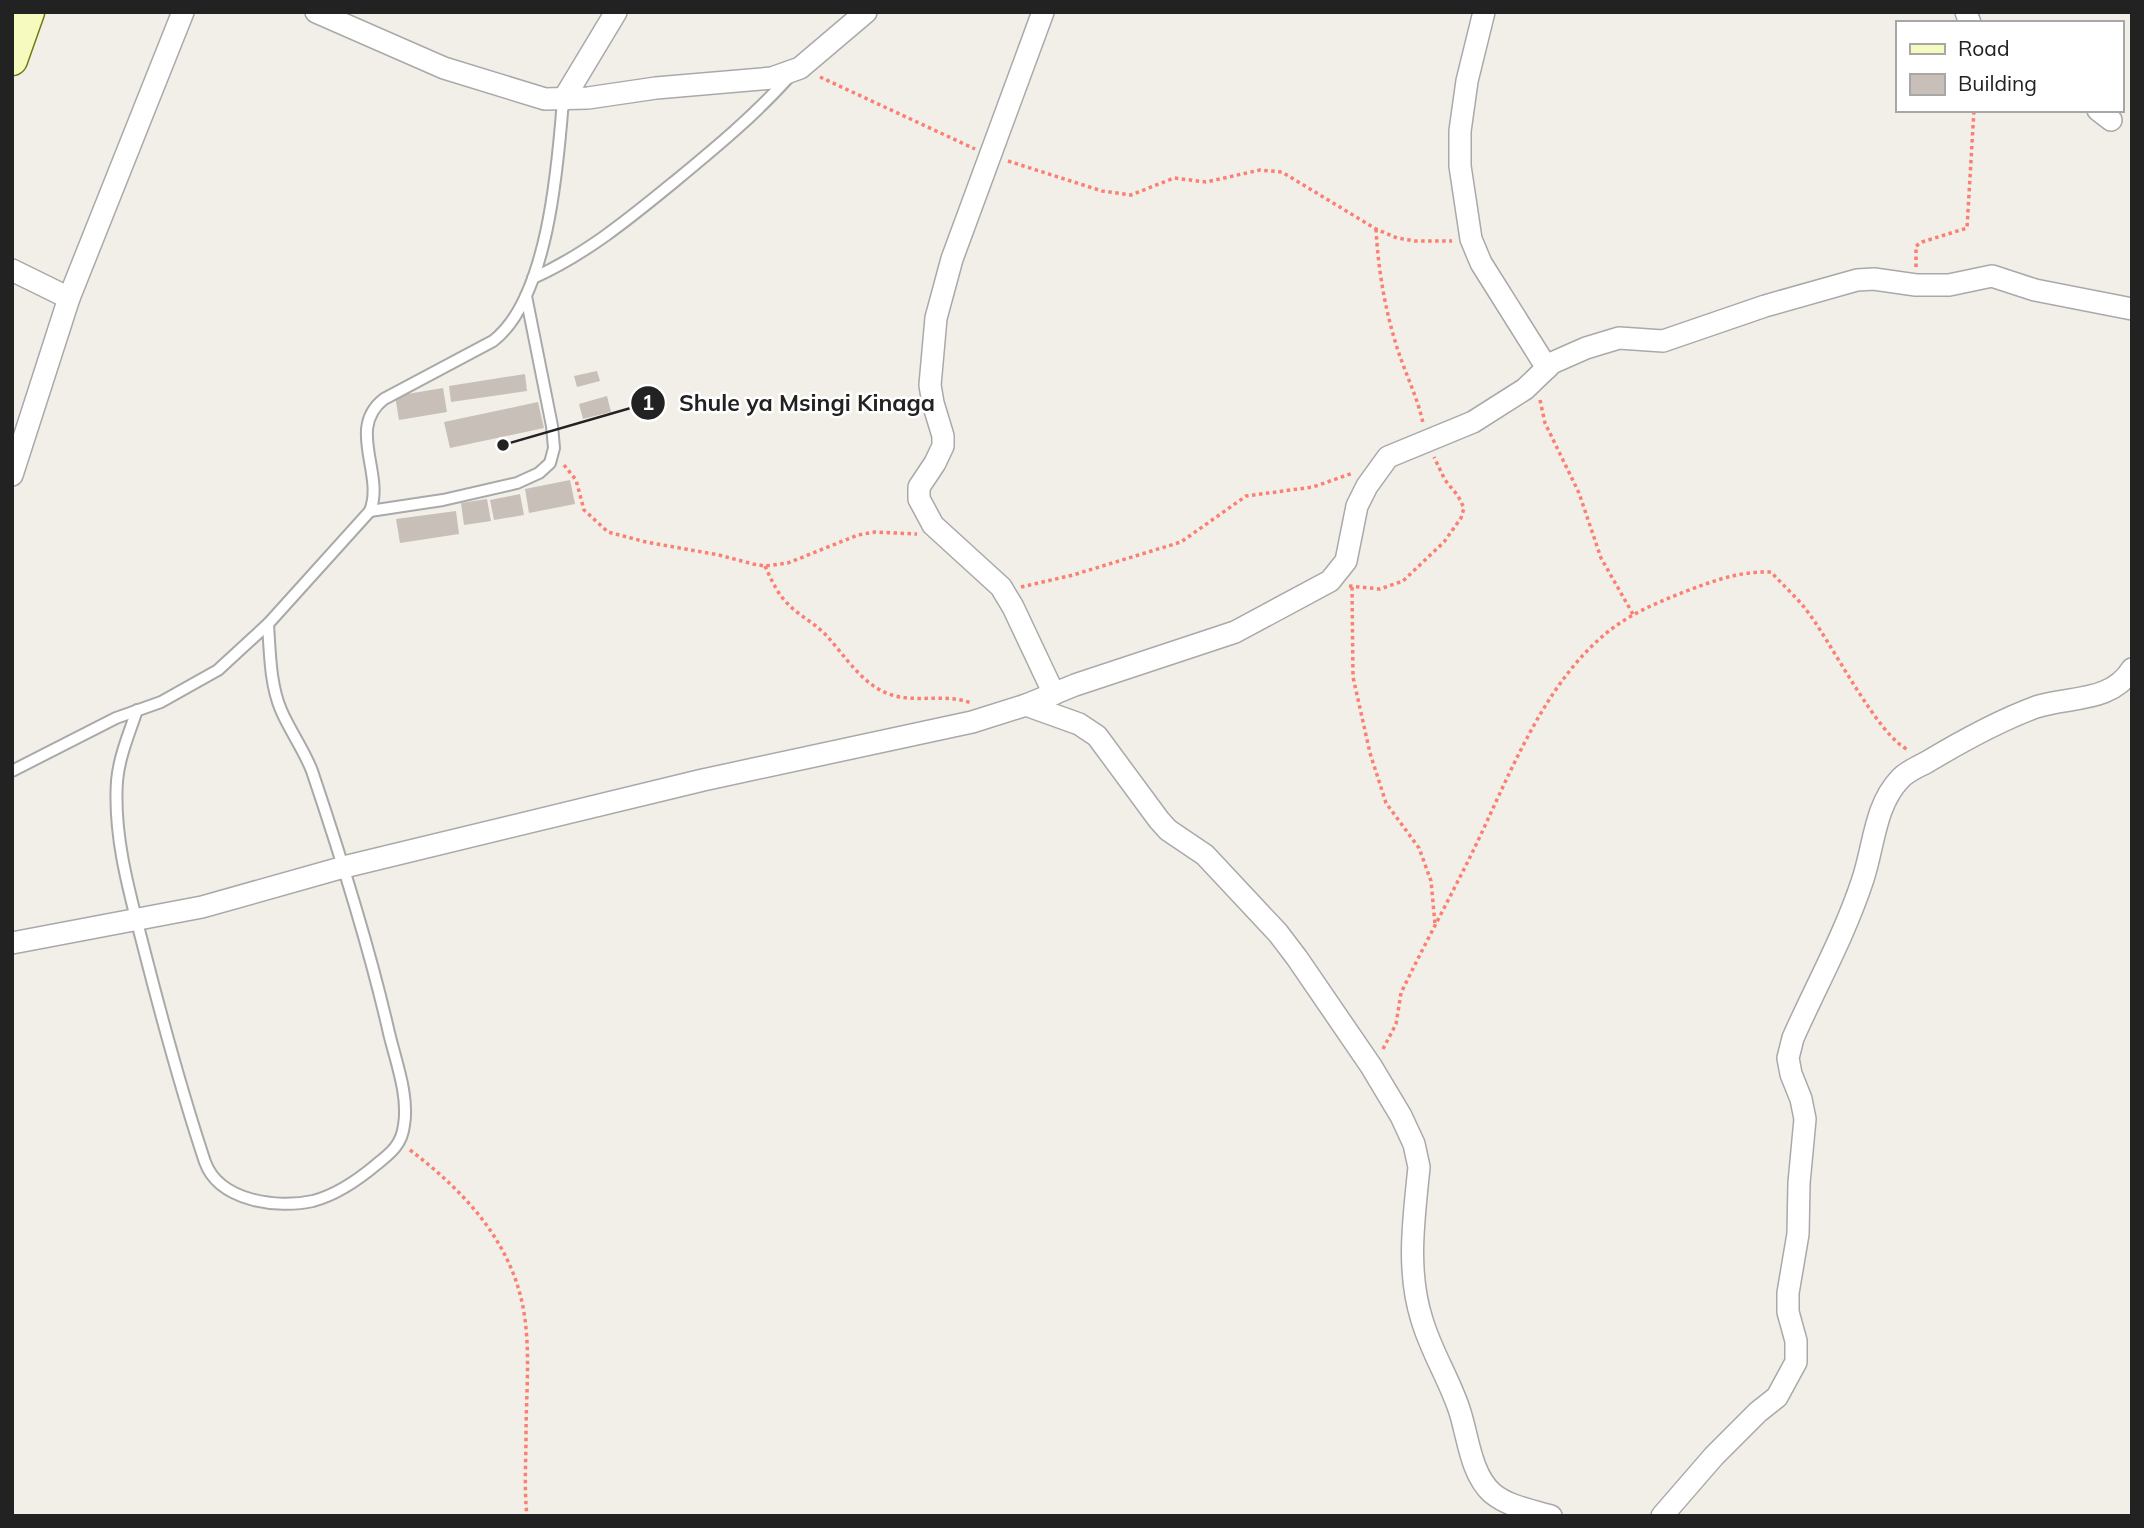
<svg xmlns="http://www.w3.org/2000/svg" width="2144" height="1528" font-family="Mulish,sans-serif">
<rect width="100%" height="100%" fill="#f2efe9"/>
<!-- building -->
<g fill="#c7bfb8">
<path d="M597,371L600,381L577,387L574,376Z"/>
<path d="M525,374L527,391L451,402L449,386Z"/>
<path d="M443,388L447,412L399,420L395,396Z"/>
<path d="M607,396L611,412L583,419L579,404Z"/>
<path d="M538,402L544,428L450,448L444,422Z"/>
<path d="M570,480L575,504L529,513L525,489Z"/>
<path d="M520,494L524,515L494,520L490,500Z"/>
<path d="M487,499L491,521L464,525L461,503Z"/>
<path d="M456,511L459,534L400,543L396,519Z"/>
</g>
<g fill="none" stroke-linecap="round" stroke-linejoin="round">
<!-- lane casing -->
<g stroke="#a9a9a9" stroke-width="14">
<g id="lane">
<path d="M533,278C585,255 630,218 674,182C714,149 754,116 788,78"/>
<path d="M370,511L443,500L517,483L539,473L550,463L554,448L552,426L526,296"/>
<path d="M137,710C129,734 119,757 117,781C113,839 131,898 145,953C163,1023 182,1093 205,1162C219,1201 277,1209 313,1201C336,1195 358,1180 377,1164C391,1153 402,1144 404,1125C409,1096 396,1062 389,1033C369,945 341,857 312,771C304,750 290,731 281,710C270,684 270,653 268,624"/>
<path d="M12,771L116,718L161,702L218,670L268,624L370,511C385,474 346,428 384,399L493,341C548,299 558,165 563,100"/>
</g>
</g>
<!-- street casing -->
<g stroke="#a9a9a9" stroke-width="24">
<g id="street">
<path d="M316,12L444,68L545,99L588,98L656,88L772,78L800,68L866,12"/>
<path d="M1043,12L952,259L936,318L930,385L933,403L943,436V446L935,463L919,487V499L933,525L1001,587L1013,607L1054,694"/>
<path d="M1484,12L1467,81L1460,131V166L1471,239L1481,263L1547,368"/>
<path d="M1966,12L1970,23"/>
<path d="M563,100L616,12"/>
<path d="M2098,110L2111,120"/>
<path d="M12,270L69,298"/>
<path d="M12,475L69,298L183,12"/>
<path d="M1026,705L1079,724L1097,736L1159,820L1168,830L1205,855L1278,933L1297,958L1371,1066L1401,1116L1414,1144L1419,1167C1414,1218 1406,1270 1422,1320C1431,1351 1449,1379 1459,1409C1468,1435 1470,1473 1492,1493C1509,1507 1531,1510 1551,1516"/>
<path d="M12,943L202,907L344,867L703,780L972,722L1026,705L1075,685L1235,632L1330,581L1346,561L1357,506L1367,486L1388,457L1473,422L1525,389L1552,363L1586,348L1619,338L1663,341L1765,306L1857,280L1874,279L1916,285H1949L1992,276L2035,290L2132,309"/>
<path d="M1662,1516L1714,1456L1758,1412L1777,1397L1796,1362V1341L1788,1312V1293L1798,1234L1799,1183L1805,1119L1801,1099L1791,1074L1788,1058L1793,1038C1816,986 1844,936 1862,882C1874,848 1874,806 1900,779C1907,771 1918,767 1927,762C1962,741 1998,721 2036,707C2069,696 2111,703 2132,669"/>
</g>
</g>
<!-- secondary casing -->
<g stroke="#707d05" stroke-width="33">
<path id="secondary" d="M12,60L29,12"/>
</g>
<!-- path -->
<g stroke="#fa8072" stroke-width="3.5" stroke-dasharray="3.5 3.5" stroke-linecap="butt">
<path d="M820,77L975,149"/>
<path d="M1008,161L1102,191L1131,195L1174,178L1206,182L1260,170L1282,172L1376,229L1397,238L1415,241H1452"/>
<path d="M1376,229C1378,267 1384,304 1395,341C1403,369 1417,395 1423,423"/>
<path d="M1916,267V246L1922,242L1967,228L1974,110"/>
<path d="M1540,400L1545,423L1579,493L1601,558L1634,616"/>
<path d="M564,465L576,480L584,510L608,532L646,542L719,555L753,564L765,566L788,563L858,535L875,532L917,534"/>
<path d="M765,566C771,579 777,593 787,603C798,615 813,622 825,634C845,655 862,686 892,695C918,703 945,693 971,703"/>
<path d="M1349,586L1380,589L1403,581L1444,542L1461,518L1464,508L1458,496L1445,480L1434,457"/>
<path d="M1021,587L1073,575L1181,542L1246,496L1313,487L1353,473"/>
<path d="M1352,587L1353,677L1370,753L1386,803L1419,848L1431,881L1435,924"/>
<path d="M1383,1049L1396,1024L1401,993C1424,945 1450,898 1473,851C1510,775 1546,675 1617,625C1637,611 1661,601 1684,592C1713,581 1739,571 1771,572C1782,584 1794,595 1804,607C1829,637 1878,738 1909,750"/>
<path d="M410,1150C463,1190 510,1240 523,1307C531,1349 526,1393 526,1435C526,1462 524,1489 527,1516"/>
</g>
<!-- lane -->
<use href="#lane" stroke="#fff" stroke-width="10"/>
<!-- street -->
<use href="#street" stroke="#fff" stroke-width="21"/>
<!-- secondary -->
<use href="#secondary" stroke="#f7fabf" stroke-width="30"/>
</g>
<!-- callouts -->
<path fill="none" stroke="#222" stroke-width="2.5" d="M503 445L648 403"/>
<g fill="#222" stroke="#fff" stroke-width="2.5">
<circle cx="503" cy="445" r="7"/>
<circle cx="648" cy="403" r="18"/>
</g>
<g font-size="21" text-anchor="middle" font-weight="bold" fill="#fff">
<text x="648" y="410">1</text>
</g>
<g font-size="23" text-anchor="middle" font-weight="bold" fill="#222" stroke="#fff" stroke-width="5" stroke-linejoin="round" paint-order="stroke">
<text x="807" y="411">Shule ya Msingi Kinaga</text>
</g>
<!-- border -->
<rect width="2144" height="1528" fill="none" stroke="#222222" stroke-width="28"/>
<!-- legend -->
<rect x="1896" y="21" width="228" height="91" fill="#ffffff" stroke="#a7a7a7" stroke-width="2"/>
<rect x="1910" y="44" width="35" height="10" fill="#f7fabf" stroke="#a7a7a7" stroke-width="2"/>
<text x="1958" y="56" font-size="21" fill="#222222">Road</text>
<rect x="1910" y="74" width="35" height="21" fill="#c7bfb8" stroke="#a7a7a7" stroke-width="2"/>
<text x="1958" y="91" font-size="21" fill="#222222">Building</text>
</svg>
